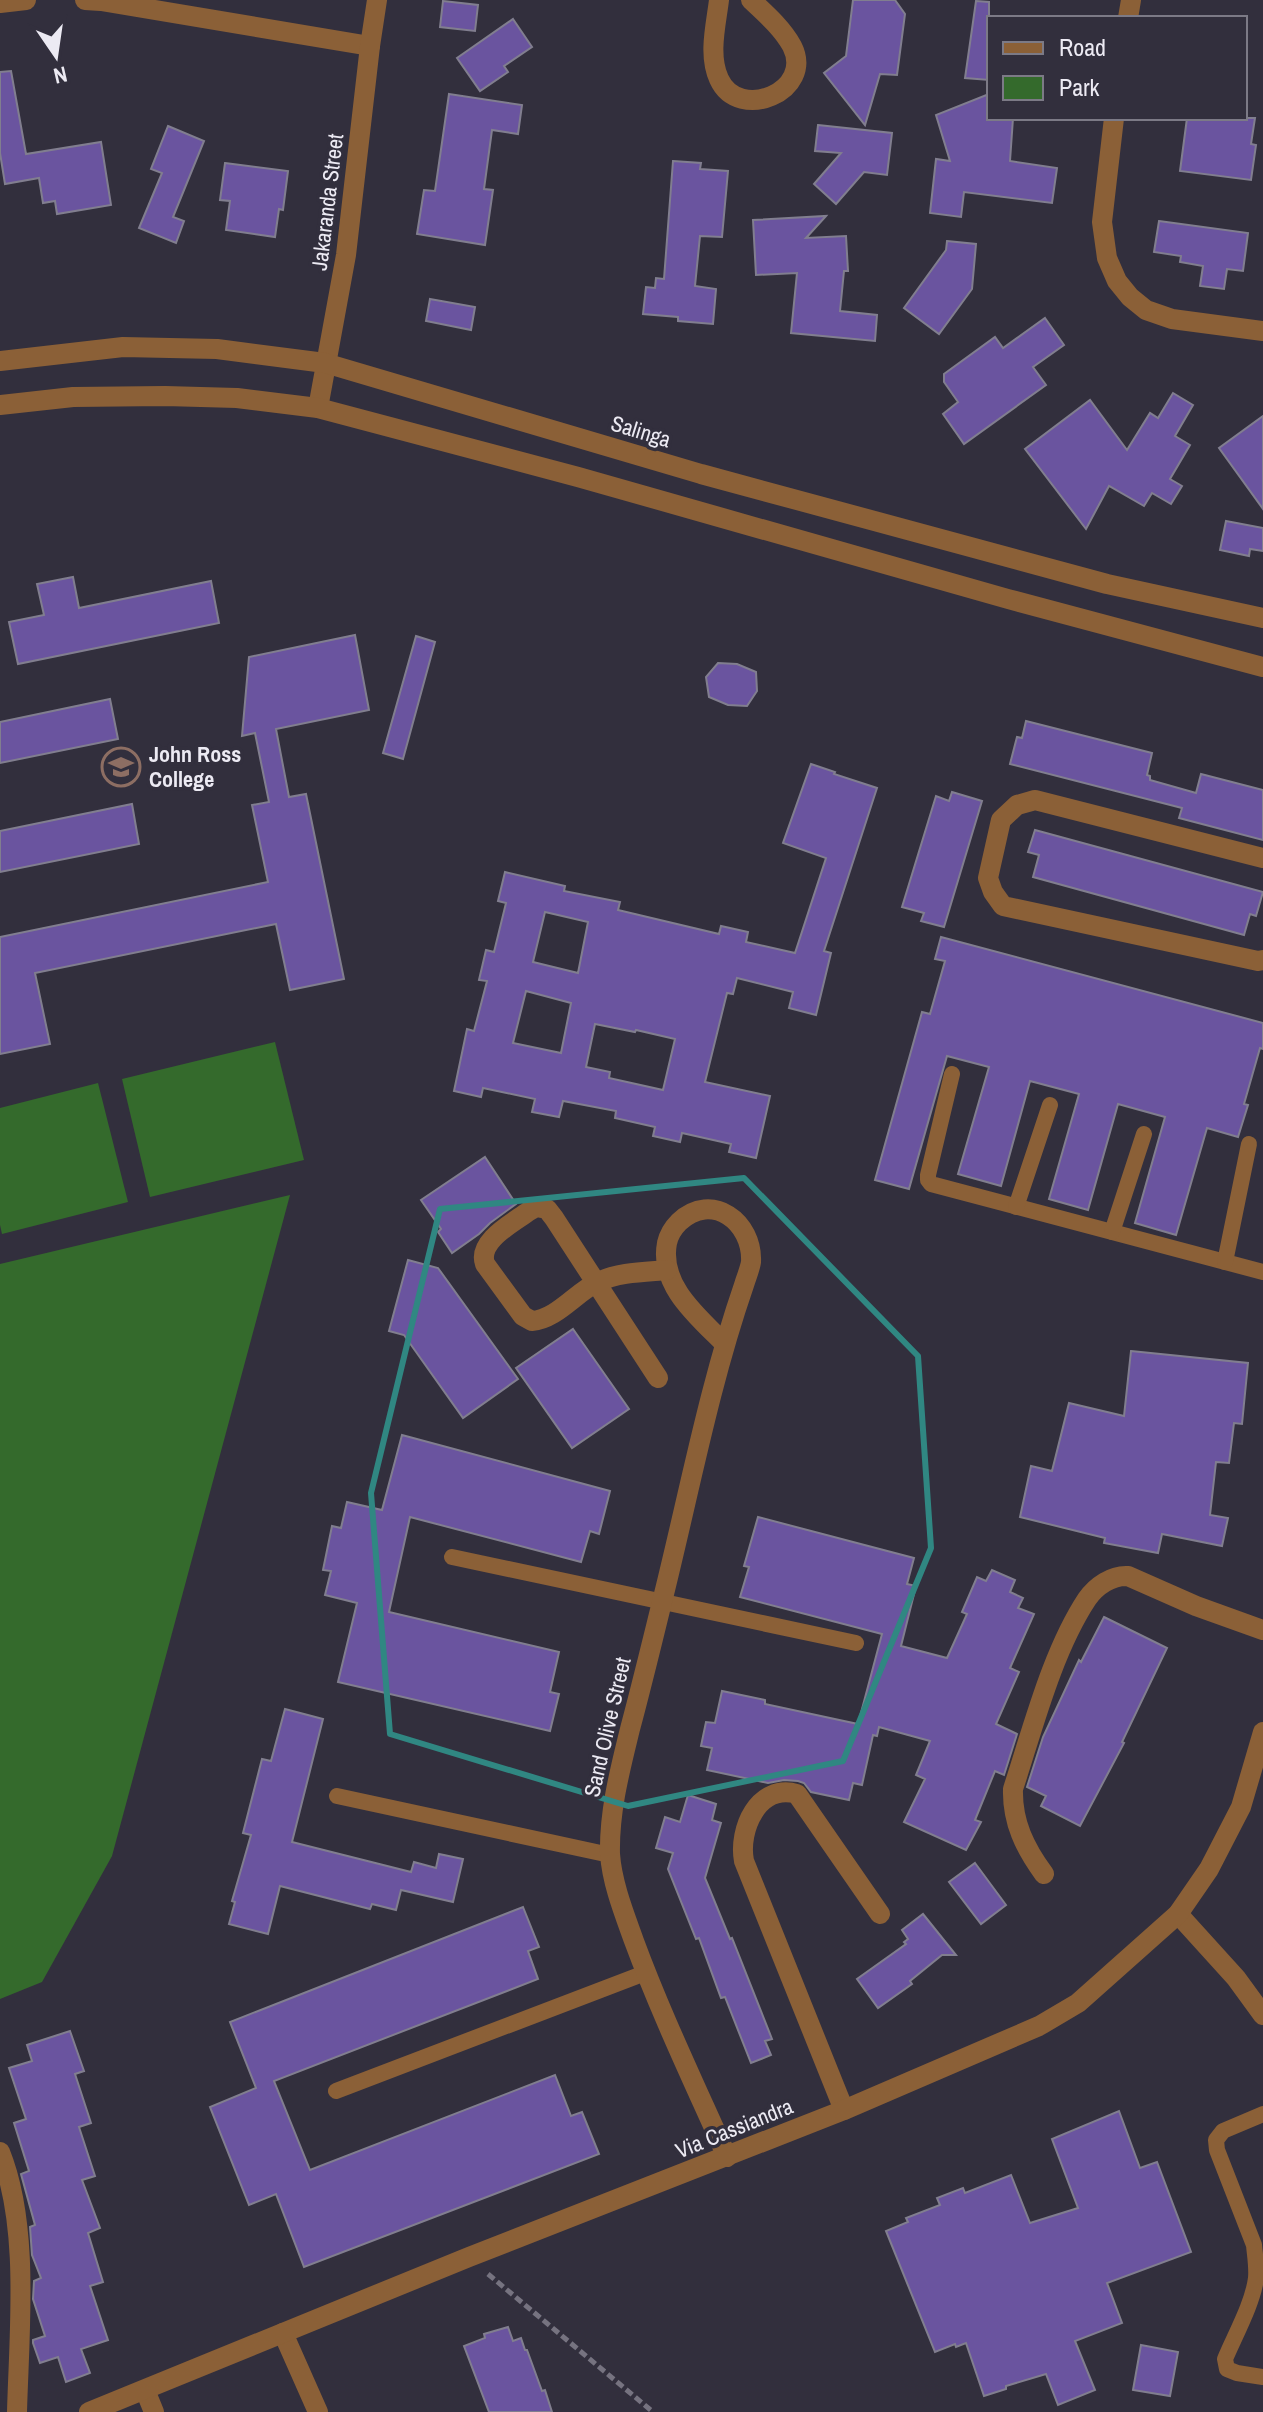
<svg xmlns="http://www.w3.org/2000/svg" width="1263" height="2412" font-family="'Archivo Narrow',sans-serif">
<rect width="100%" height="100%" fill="#322f3d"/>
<!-- green -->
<g fill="#346a2c">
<path d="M275,1042L304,1160L150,1197L122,1079Z"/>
<path d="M98,1083L128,1202L2,1234L0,1225V1108Z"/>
<path d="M290,1195L112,1856L42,1982L0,1999V1264Z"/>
</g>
<!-- building -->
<g fill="#6a549f" stroke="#817e8f" stroke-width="2" fill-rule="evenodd">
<path d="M853,0H895L905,14L897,75L880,74L865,125L824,73L846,56Z"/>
<path d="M443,1L478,5L475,31L440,27Z"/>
<path d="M976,1L989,2V80L965,78Z"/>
<path d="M513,19L532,47L504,66L508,72L480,91L457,58Z"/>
<path d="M11,71L26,154L101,142L111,205L57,214L55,201L43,203L39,178L5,184L0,153V72Z"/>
<path d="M449,94L522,105L518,134L492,130L484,189L493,190L485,245L417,234L424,190L435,191Z"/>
<path d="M989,94V118H1013L1010,161L1057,168L1052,203L964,192L961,217L930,213L936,159L950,161L936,115Z"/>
<path d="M1187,118H1255L1251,144L1256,145L1251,180L1180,171Z"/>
<path d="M818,125L892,133L887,175L864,172L836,204L814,184L841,153L815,151Z"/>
<path d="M168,126L204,141L173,217L184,221L176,243L139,228L162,173L151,169Z"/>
<path d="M673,161L701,163L700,169L728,171L722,237L700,236L695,286L716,289L713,324L678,321V317L643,314L646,287L655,288L656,278L664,279Z"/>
<path d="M225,163L288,171L283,210L279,209L275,237L226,230L230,201L220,200Z"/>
<path d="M826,216L806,238L846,236L848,271H844L840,311L877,315L875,341L791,333L797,273L756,275L753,220Z"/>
<path d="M1159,221L1248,233L1243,271L1227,269L1224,289L1200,286L1203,266L1180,262L1181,256L1154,252Z"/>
<path d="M947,241L976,244L972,289L939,334L904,308L946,250Z"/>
<path d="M430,299L475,307L471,330L426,321Z"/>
<path d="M1045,318L1064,345L1033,367L1046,385L964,444L943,414L958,402L944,382V374L995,337L1003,348Z"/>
<path d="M1173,393L1193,405L1175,436L1190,445L1170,479L1182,486L1171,504L1152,493L1144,506L1109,486L1086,529L1025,449L1090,400L1127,450L1150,413L1158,418Z"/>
<path d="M1263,416V509L1219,448Z"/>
<path d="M1226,521L1263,528V551L1250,549L1249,556L1220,550Z"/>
<path d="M73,577L79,608L211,581L219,623L18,664L9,622L44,615L37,584Z"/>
<path d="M355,635L369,710L276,729L289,797L306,794L344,979L290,990L276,924L35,973L50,1044L0,1054V937L268,882L252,805L269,802L255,733L242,736L249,657Z"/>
<path d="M416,636L435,642L403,759L383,753Z"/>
<path d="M718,663L737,664L756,672L757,691L747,706L728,705L709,697L706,677Z"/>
<path d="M110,699L118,739L0,763V722Z"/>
<path d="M1026,721L1152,753L1147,775L1150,776V780L1196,793L1201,774L1263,790V840L1179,818L1182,808L1010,764L1017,737L1022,738Z"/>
<path d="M811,764L835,772L834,774L877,788L824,951L831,953L816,1015L789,1008L793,992L737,978L733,994L727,993L705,1082L770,1096L756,1158L729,1152L731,1144L682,1133L680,1142L653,1136L655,1127L615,1118L616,1111L563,1101L559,1117L532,1112L535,1099L483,1088L481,1097L454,1091L467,1029L474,1031L487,981L479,980L486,950L494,952L506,903L498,901L505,872L565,886L564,891L620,902L618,910L719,934L721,926L748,932L746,942L795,953L826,858L783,843ZM545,912L588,922L578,973L533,962ZM526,991L571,1003L561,1053L513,1043ZM595,1024L635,1032L636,1030L675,1039L663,1090L609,1078L610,1072L586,1067Z"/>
<path d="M952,792L982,801L944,927L921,921L924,913L902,907L936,796L949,801Z"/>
<path d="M132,804L139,844L0,872V831Z"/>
<path d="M1035,830L1263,892L1256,916L1250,914L1244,935L1033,877L1039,855L1028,852Z"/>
<path d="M941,937L1263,1023V1049L1260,1048L1244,1104L1248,1105L1238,1137L1207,1128L1176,1235L1135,1223L1165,1117L1118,1104L1088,1210L1049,1199L1079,1094L1030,1081L1001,1186L958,1174L989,1067L947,1056L909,1189L875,1180L922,1012L930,1014L945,961L935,959Z"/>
<path d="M485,1157L516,1204L490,1223L479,1234L452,1253L438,1232L441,1229L421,1200Z"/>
<path d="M408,1260L438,1268L518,1379L463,1418L404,1335L389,1331Z"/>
<path d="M573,1329L629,1409L572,1448L516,1368Z"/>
<path d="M1131,1351L1248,1363L1242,1424L1234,1423L1229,1463L1216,1462L1210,1515L1228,1518L1222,1546L1162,1534L1158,1553L1104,1543L1105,1538L1020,1517L1031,1466L1052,1471L1069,1403L1124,1416Z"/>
<path d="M402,1435L610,1491L599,1534L590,1531L581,1562L410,1517L389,1612L559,1652L550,1692L559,1694L550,1731L338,1682L357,1603L325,1595L331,1571L323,1570L332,1526L341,1528L347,1502L382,1510Z"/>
<path d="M758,1517L914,1558L907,1584L916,1586L901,1646L947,1658L967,1614L962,1612L977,1577L986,1581L992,1570L1015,1580L1010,1592L1023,1598L1018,1608L1034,1614L1010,1668L1019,1672L996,1724L1017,1734L1004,1775L995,1771L975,1820L981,1822L966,1850L904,1822L925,1779L916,1775L930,1741L879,1727L877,1736L873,1735L862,1785L853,1783L849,1800L811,1792L804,1783L798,1781L784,1780L768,1783L707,1770L712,1748L701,1746L706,1722L715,1723L722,1691L765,1700V1704L858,1724L882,1634L740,1597L749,1567L744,1566Z"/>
<path d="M1104,1617L1167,1648L1122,1742L1124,1743L1080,1826L1041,1806L1046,1796L1027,1787L1043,1737L1079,1660L1081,1662Z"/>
<path d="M285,1709L323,1719L292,1842L411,1872L414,1862L436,1868L439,1854L463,1859L453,1902L401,1890L396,1910L372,1904L370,1909L280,1886L268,1934L229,1924L235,1902L232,1901L251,1835L243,1833L262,1759L271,1761Z"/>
<path d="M688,1795L716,1804L712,1820L721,1823L705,1878L730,1939L732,1938L772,2039L765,2041L771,2055L751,2063L725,1997L721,1998L699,1938L696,1939L668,1869L673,1853L656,1848L665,1817L680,1822Z"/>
<path d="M975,1863L1006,1905L981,1924L949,1882Z"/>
<path d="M523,1907L539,1947L528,1951L538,1979L274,2081L310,2170L555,2075L571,2116L582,2112L599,2154L304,2267L276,2194L249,2205L210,2107L256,2088L230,2022Z"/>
<path d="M923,1914L956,1955H942L910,1981L912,1984L878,2008L857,1979L906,1944L904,1942L908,1939L902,1930Z"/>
<path d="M70,2031L84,2071L75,2074L91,2123L79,2127L95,2176L82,2180L100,2228L88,2233L103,2282L90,2286L108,2340L81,2349L90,2373L66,2382L58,2357L40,2363L33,2343V2340L45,2336L33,2299L34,2281L41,2278L32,2255L30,2227L35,2225L21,2174L29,2171L14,2123L26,2119L9,2068L32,2061L27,2045Z"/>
<path d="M1119,2111L1140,2168L1157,2162L1191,2252L1107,2283L1122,2323L1075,2341L1095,2390L1058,2405L1046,2374L1006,2386V2389L984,2396L966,2343L956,2347L955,2344L935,2352L886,2231L908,2222L906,2218L940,2205L937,2198L963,2188L965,2193L1011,2175L1030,2223L1078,2208L1052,2139Z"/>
<path d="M508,2327L513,2341L521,2338L525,2350H527L542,2391L545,2390L552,2412H489L464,2346L485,2338L484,2334Z"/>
<path d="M1141,2345L1178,2352L1170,2396L1133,2390Z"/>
</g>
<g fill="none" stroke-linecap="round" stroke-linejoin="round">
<!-- path -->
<path stroke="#767380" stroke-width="5" stroke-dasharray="8 4" stroke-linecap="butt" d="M488,2274L653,2412"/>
<!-- service -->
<g stroke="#8b6037" stroke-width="16">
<path d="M952,1074L928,1175V1180L931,1184L1263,1272"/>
<path d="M1016,1207L1050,1105"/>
<path d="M1112,1232L1144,1134"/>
<path d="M1225,1262L1249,1144"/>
<path d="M452,1557L856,1643"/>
<path d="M337,1796L610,1855"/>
<path d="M336,2091L645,1973"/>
<path d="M1263,2114L1223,2131L1216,2140L1217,2150L1254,2245C1255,2256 1257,2267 1256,2278C1253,2303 1235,2335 1225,2359L1227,2369L1237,2373L1263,2377"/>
</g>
<!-- minor -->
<g stroke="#8b6037" stroke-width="20">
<path d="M85,0L101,1L370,46"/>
<path d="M719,0C716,25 708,55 719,79C739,123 815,91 792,46C782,28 766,14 751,0"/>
<path d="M0,3L26,0"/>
<path d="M1128,18L1131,0"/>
<path d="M1114,118L1102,222L1107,258L1117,281L1130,297L1146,310L1172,319L1263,331"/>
<path d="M318,408L346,255L370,46L377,0"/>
<path d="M1263,858L1035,800L1017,805L1001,820L988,878L993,892L1003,906L1258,961L1263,960"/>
<path d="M724,1343C697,1316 659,1285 667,1243C669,1234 673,1228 679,1222C712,1191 753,1222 751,1262C750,1269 746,1278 744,1285C708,1389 688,1499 661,1606C651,1647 641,1688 630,1729C620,1770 609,1811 610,1854C612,1883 624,1913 634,1941C661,2014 695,2085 727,2157"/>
<path d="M658,1378L554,1218L547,1209L536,1207L529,1211C513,1223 477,1241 485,1264L523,1316L532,1321C557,1319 576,1292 598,1282C619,1272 644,1272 667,1270"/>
<path d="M1044,1874C1025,1848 1012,1822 1013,1789C1033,1728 1052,1652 1087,1599C1096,1586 1112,1575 1128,1576L1196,1606L1263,1630"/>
<path d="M1178,1914L1236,1978L1263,2015"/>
<path d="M844,2110L744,1861C738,1830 758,1783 797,1794L880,1914"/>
<path d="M0,2152C30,2226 19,2333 17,2412"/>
<path d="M283,2333L318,2412"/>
<path d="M145,2390L154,2412"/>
<path d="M89,2412L469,2257L844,2110L1039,2026L1078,2003L1178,1914L1209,1869L1241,1807L1263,1732"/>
</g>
<!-- tertiary -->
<g stroke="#8b6037" stroke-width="20">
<path d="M0,361L123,347L217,349L325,363L701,474L1107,584L1263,618"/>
<path d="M0,405L73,397L165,396L237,398L318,408L578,477L1008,599L1263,667"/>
</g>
</g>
<!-- marked area -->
<path fill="none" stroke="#308782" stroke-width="6" stroke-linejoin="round" d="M744,1178L918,1356L931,1548L843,1761L628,1806L390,1734L371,1493L440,1209Z"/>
<!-- icons -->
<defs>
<g id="school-ring" transform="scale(2)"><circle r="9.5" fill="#322f3d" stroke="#8d6e63" stroke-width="1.5"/><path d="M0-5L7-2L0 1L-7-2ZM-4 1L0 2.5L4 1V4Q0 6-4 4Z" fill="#8d6e63"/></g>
</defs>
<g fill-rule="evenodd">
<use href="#school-ring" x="121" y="767"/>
</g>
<g text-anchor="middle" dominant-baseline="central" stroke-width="7" stroke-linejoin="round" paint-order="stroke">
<!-- street labels -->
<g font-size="22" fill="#eceaf3" stroke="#322f3d">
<text transform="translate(327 202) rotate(-83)">Jakaranda Street</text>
<text transform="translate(641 431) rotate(17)">Salinga</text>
<text transform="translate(607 1727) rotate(-77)">Sand Olive Street</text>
<text transform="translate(734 2128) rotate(-22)">Via Cassiandra</text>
</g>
<!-- poi labels -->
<g font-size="22" font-weight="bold" fill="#eceaf3" stroke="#322f3d" text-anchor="start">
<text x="149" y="754">John Ross<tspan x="149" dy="25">College</tspan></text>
</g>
</g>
<!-- legend -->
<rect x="987" y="16" width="260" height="104" fill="#322f3d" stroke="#7c7a86" stroke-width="2"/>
<rect x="1003" y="42" width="40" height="12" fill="#8b6037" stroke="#7c7a86" stroke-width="2"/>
<text x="1059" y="56" font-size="24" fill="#eceaf3">Road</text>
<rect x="1003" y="76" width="40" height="24" fill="#346a2c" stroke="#7c7a86" stroke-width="2"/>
<text x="1059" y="96" font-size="24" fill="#eceaf3">Park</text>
<!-- north arrow -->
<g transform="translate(56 56) rotate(167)" stroke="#322f3d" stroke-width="6" paint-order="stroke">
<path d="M0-6L14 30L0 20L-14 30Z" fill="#eceaf3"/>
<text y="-12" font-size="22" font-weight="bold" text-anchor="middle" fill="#eceaf3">N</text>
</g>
</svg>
